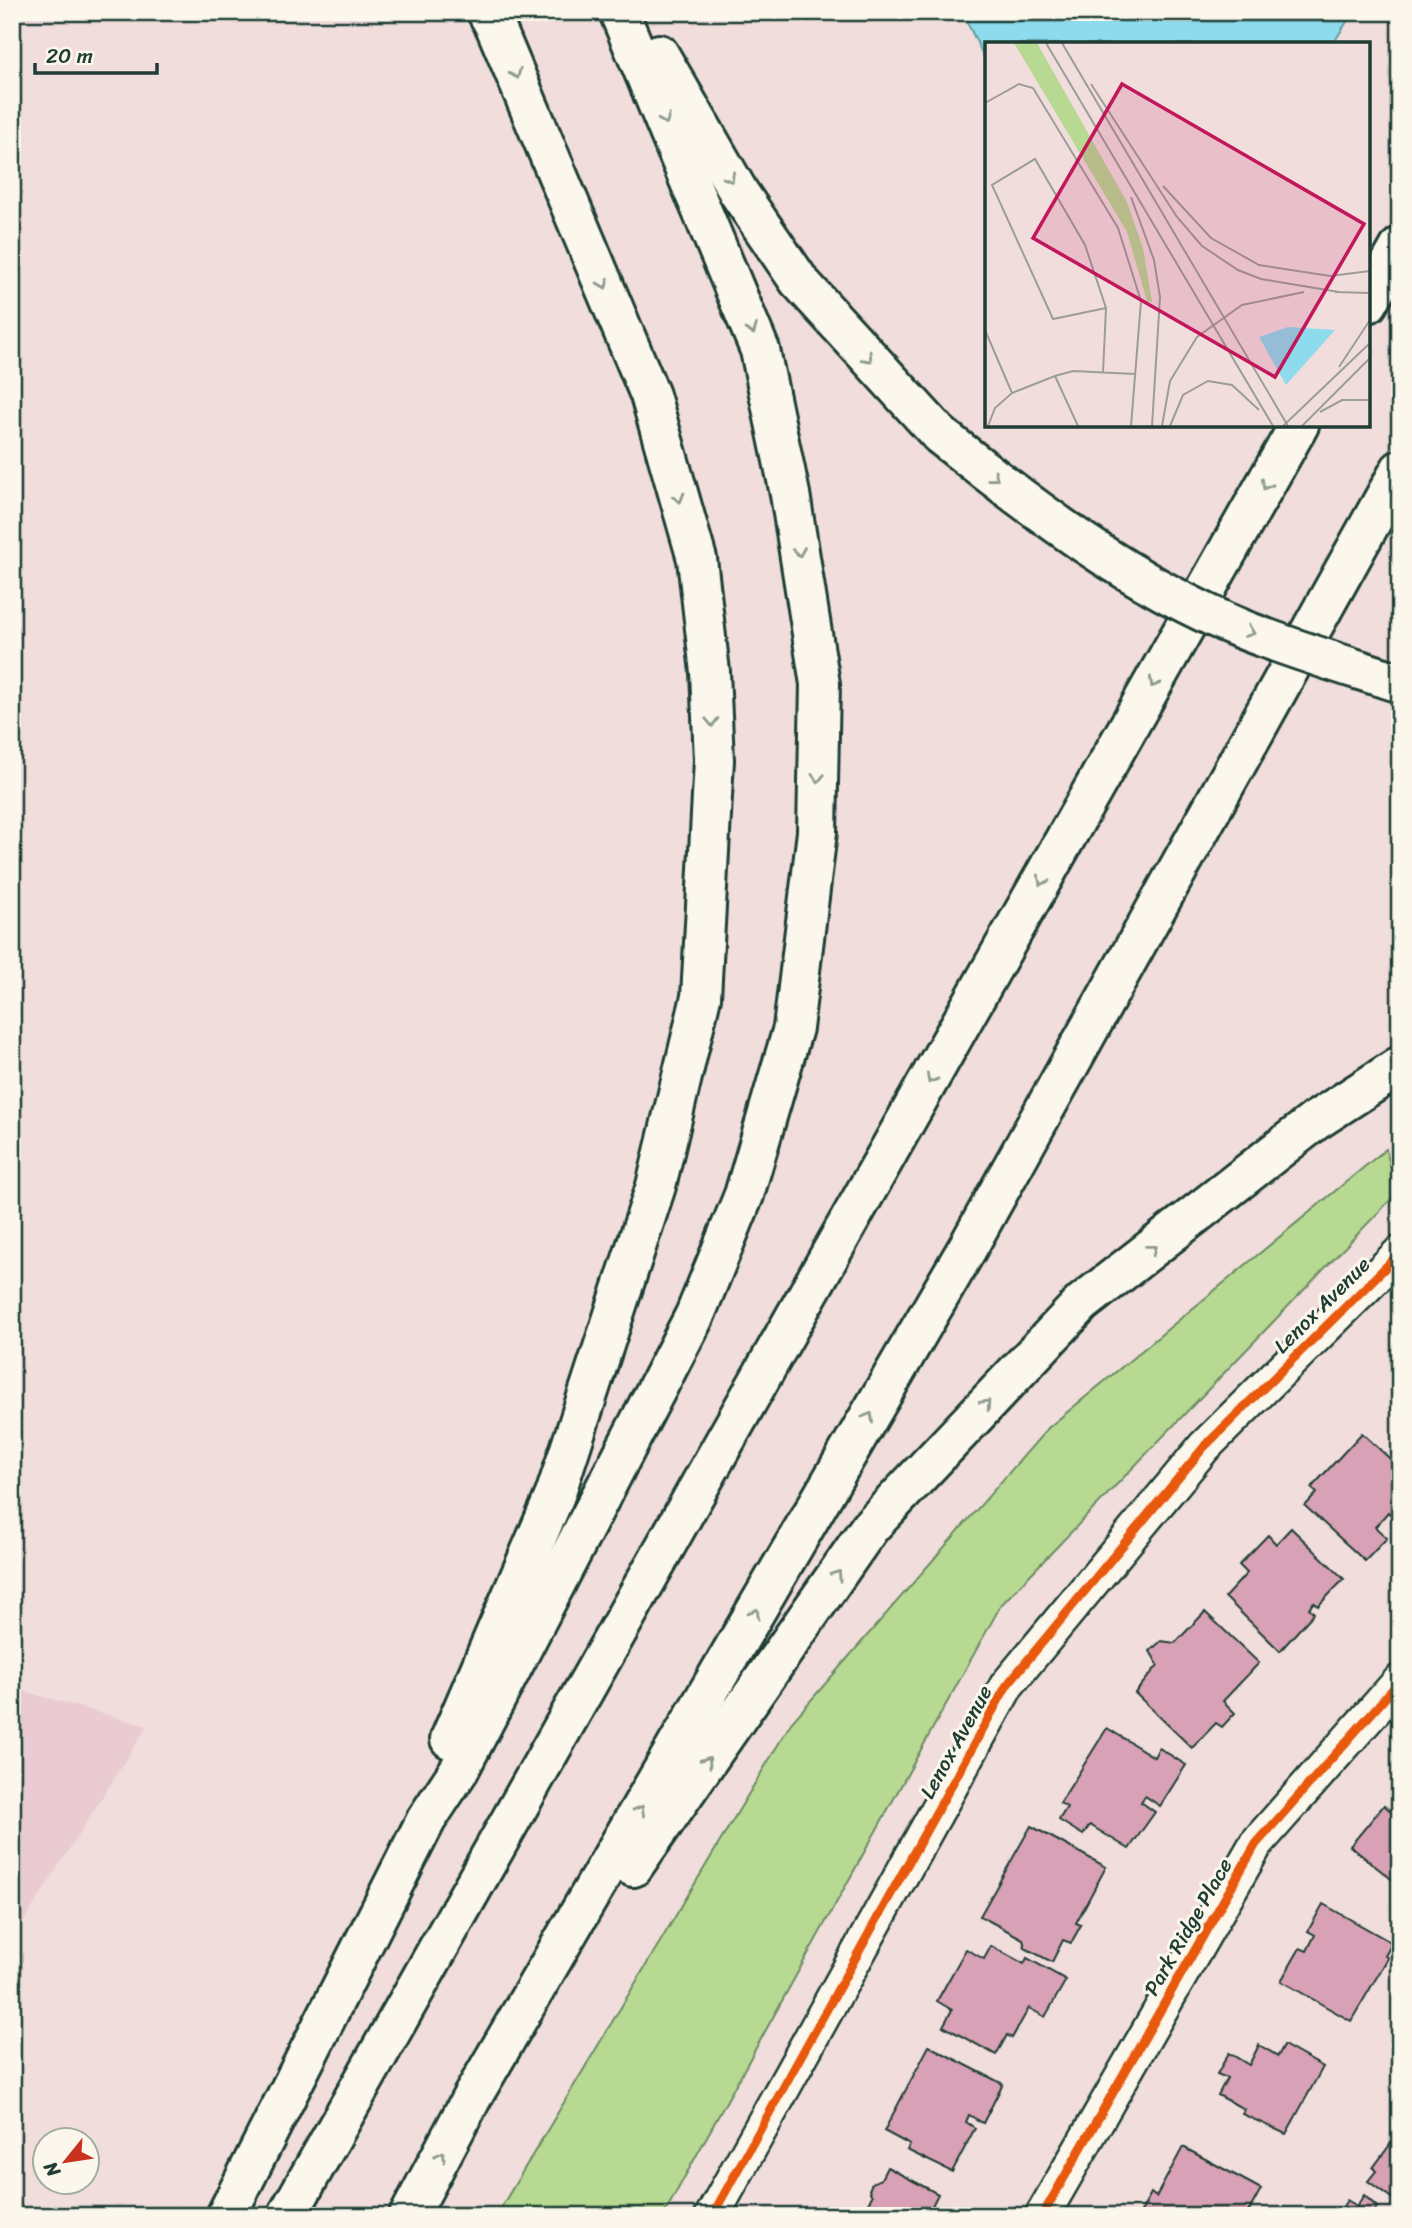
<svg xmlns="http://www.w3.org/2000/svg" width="1412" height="2228" font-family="Sriracha,sans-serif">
<rect width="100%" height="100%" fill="#f0dddc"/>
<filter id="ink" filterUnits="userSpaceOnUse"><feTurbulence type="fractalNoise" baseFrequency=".0143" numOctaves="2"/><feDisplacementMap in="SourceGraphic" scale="14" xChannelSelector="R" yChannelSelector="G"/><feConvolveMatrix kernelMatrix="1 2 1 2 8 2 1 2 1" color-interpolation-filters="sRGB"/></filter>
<g filter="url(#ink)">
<!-- built -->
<path fill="#e9cbd1" d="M12,1688L147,1726L12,1940Z"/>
<!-- green -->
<path fill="#b7d992" stroke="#6b8b63" stroke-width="2" d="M1386,1149L1397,1193L1001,1605L663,2216H496L791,1723L1048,1428Z"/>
<!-- water -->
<path fill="#8ddbec" stroke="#619ca2" stroke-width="2" d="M962,12H1353L1333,44H987V63Z"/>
<!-- building -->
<g fill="#d8a1b6" stroke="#1f3d34" stroke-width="2">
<path d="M1400,1399V1413L1393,1406Z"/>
<path d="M1362,1433L1400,1468V1511L1394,1518L1388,1512L1375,1527L1387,1538L1365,1561L1305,1506L1317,1493L1311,1488Z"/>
<path d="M1291,1528L1344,1579L1318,1606L1314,1602L1309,1608L1314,1613L1280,1651L1225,1597L1247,1573L1239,1565L1268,1535L1276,1544Z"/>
<path d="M1205,1612L1259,1663L1223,1701L1235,1713L1222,1727L1216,1723L1192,1748L1135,1693L1158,1665L1150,1651L1161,1641L1175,1643Z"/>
<path d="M1107,1728L1154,1757L1159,1748L1186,1765L1160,1806L1145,1796L1141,1802L1155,1812L1129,1849L1090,1825L1083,1835L1059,1820L1067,1807L1060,1803Z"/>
<path d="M1384,1805L1396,1816L1400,1811V1886L1350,1846Z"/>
<path d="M1031,1826L1106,1867L1076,1923L1081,1925L1071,1943L1063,1940L1052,1962L1025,1948L1023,1939L980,1916Z"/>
<path d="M1323,1904L1392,1943L1385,1956L1388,1958L1351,2021L1281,1981L1300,1948L1307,1951L1315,1935L1308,1931Z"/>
<path d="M991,1946L1024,1964L1027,1958L1066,1980L1045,2017L1029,2008L1012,2038L1007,2035L996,2055L943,2026L952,2010L937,2001L966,1949L984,1959Z"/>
<path d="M1259,2045L1278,2056L1284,2045L1323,2067L1286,2134L1242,2114L1244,2109L1218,2095L1227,2078L1217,2074L1229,2053L1249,2065Z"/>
<path d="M929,2046L1003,2084L983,2123L969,2115L966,2122L975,2128L952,2172L907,2150L910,2145L884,2131Z"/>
<path d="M1400,2131V2204L1368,2181L1376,2171L1373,2168Z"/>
<path d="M1183,2147L1261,2189L1246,2216H1139L1151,2193L1156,2197Z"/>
<path d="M887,2167L938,2194L927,2216H862L872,2196L869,2190L872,2183L881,2179Z"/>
<path d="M1364,2195L1377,2207L1371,2216H1337L1347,2200L1357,2206Z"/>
</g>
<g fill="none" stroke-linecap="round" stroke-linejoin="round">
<!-- street casing -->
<g stroke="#1f3d34" stroke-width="38">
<g id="street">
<path d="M712,2216L1007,1685L1204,1447L1400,1253"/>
<path d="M1042,2216L1256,1844L1400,1681"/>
</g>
</g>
<!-- highway casing -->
<g stroke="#1f3d34" stroke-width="44">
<g id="highway">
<path d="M659,54L739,193L799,281L940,435"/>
<path d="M1368,303L1400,247"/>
<path d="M450,1739L555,1495L656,1186L701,997L714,760L710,672L697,559L650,395L495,26L487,12"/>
<path d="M633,1867L870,1527L1082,1303L1315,1121L1400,1066"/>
<path d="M226,2216L426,1820L459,1770L695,1315L744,1195L793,1028L817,832L820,684L790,494L760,350L619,12"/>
<path d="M287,2216L1299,425"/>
<path d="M409,2216L471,2099L968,1247L1400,470"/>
</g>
</g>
<!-- street -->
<use href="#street" stroke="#fbf7ec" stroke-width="33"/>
<!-- highway -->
<use href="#highway" stroke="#fbf7ec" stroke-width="38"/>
<!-- highway-bridge casing -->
<g stroke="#1f3d34" stroke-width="44" stroke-linecap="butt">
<path id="highway-bridge" d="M940,435C1034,510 1131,584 1244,630C1294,650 1348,666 1400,683"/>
</g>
<!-- highway-bridge -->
<use href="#highway-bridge" stroke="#fbf7ec" stroke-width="38"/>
<!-- cycleway casing -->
<g stroke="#fbf7ec" stroke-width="13">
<g id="cycleway">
<path d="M712,2216L1007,1685L1204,1447L1400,1253"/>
<path d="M1042,2216L1256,1844L1400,1681"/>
</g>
</g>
<!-- cycleway -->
<use href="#cycleway" stroke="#e8590c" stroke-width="9"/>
</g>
<!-- one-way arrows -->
<defs><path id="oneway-chevron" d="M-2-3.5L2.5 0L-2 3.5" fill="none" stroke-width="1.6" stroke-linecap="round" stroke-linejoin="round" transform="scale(1.75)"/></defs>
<g stroke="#8d9a90">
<use href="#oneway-chevron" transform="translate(516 74) rotate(67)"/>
<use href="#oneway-chevron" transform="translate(665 120) rotate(67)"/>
<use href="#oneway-chevron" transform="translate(730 178) rotate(60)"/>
<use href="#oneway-chevron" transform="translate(604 284) rotate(68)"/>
<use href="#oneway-chevron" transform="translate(752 330) rotate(68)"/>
<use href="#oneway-chevron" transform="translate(868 358) rotate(47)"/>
<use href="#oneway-chevron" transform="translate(994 477) rotate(38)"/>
<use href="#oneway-chevron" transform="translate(1266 485) rotate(119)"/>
<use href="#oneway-chevron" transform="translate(679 498) rotate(74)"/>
<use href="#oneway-chevron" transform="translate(799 552) rotate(81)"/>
<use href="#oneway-chevron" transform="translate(1250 632) rotate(20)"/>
<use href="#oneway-chevron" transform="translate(1154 683) rotate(119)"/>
<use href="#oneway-chevron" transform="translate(712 722) rotate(88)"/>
<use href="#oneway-chevron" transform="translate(818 778) rotate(91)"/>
<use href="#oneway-chevron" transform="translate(1042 881) rotate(119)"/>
<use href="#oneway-chevron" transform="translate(931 1079) rotate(119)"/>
<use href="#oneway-chevron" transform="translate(1152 1249) rotate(-38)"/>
<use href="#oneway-chevron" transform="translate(986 1404) rotate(-47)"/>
<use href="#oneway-chevron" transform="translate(869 1417) rotate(-60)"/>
<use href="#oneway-chevron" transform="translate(837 1575) rotate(-55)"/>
<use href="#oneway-chevron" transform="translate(755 1613) rotate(-60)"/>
<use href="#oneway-chevron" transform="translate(707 1761) rotate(-55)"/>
<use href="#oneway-chevron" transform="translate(640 1810) rotate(-60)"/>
<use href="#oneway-chevron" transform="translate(441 2156) rotate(-62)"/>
</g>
</g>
<g text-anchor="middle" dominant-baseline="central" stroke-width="6" stroke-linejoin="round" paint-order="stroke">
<!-- street labels -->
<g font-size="21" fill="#1f3d34" stroke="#fbf7ec">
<text transform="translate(1322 1305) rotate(-45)">Lenox Avenue</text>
<text transform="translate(956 1742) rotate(-61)">Lenox Avenue</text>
<text transform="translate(1188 1927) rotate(-60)">Park Ridge Place</text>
</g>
</g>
<!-- overview -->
<g transform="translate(985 42)">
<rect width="385" height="385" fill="#f0dddc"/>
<path d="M29,1H52L142,160L158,206L167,260L162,259L142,190Z" fill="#b7d992"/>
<path d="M303,285L350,288L301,343L274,295Z" fill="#8ddbec"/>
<path fill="none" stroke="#9c9d99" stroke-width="2" d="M61,1L288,384M77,1L303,384M106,42L192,175L217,204L253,228L276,237L354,250M0,61L34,42L48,46L133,186L156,259L146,384M178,144L226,196L274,223L345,234L385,229M146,155L169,218L175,255L167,384M350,250L385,251M0,288L27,351M354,325L385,278M118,331L121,266L100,203L50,117L7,143L68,277L121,266M70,334L93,384M335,370L357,358H385M3,384L10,366L27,351L70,334L88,329L150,332M177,384L185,339L212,295L257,263L319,250M185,384L198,353L223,339L247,343L274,368M298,384L385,301M317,384L385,316"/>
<path fill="#c2185b" fill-opacity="0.15" stroke="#c2185b" stroke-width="3.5" d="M137,42L379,182L290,335L48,196Z"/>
<rect width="385" height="385" fill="none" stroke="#1f3d34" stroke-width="3.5"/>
</g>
<!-- margin -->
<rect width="1412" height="2228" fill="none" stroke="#fbf7ec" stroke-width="42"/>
<rect x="21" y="21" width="1370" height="2186" fill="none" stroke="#1f3d34" stroke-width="2.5" filter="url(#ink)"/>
<!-- north arrow -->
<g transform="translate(66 2161) rotate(240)"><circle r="33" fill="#fbf7ec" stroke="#a3ada2" stroke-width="2"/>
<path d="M0-5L12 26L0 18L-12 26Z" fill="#c8321e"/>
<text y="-10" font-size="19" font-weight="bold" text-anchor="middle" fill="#1f3d34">N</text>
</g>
<!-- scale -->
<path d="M35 63v10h122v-10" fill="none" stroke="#1f3d34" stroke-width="3.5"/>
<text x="46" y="63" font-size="21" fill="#1f3d34" stroke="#fbf7ec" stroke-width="5" paint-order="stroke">20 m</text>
</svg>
